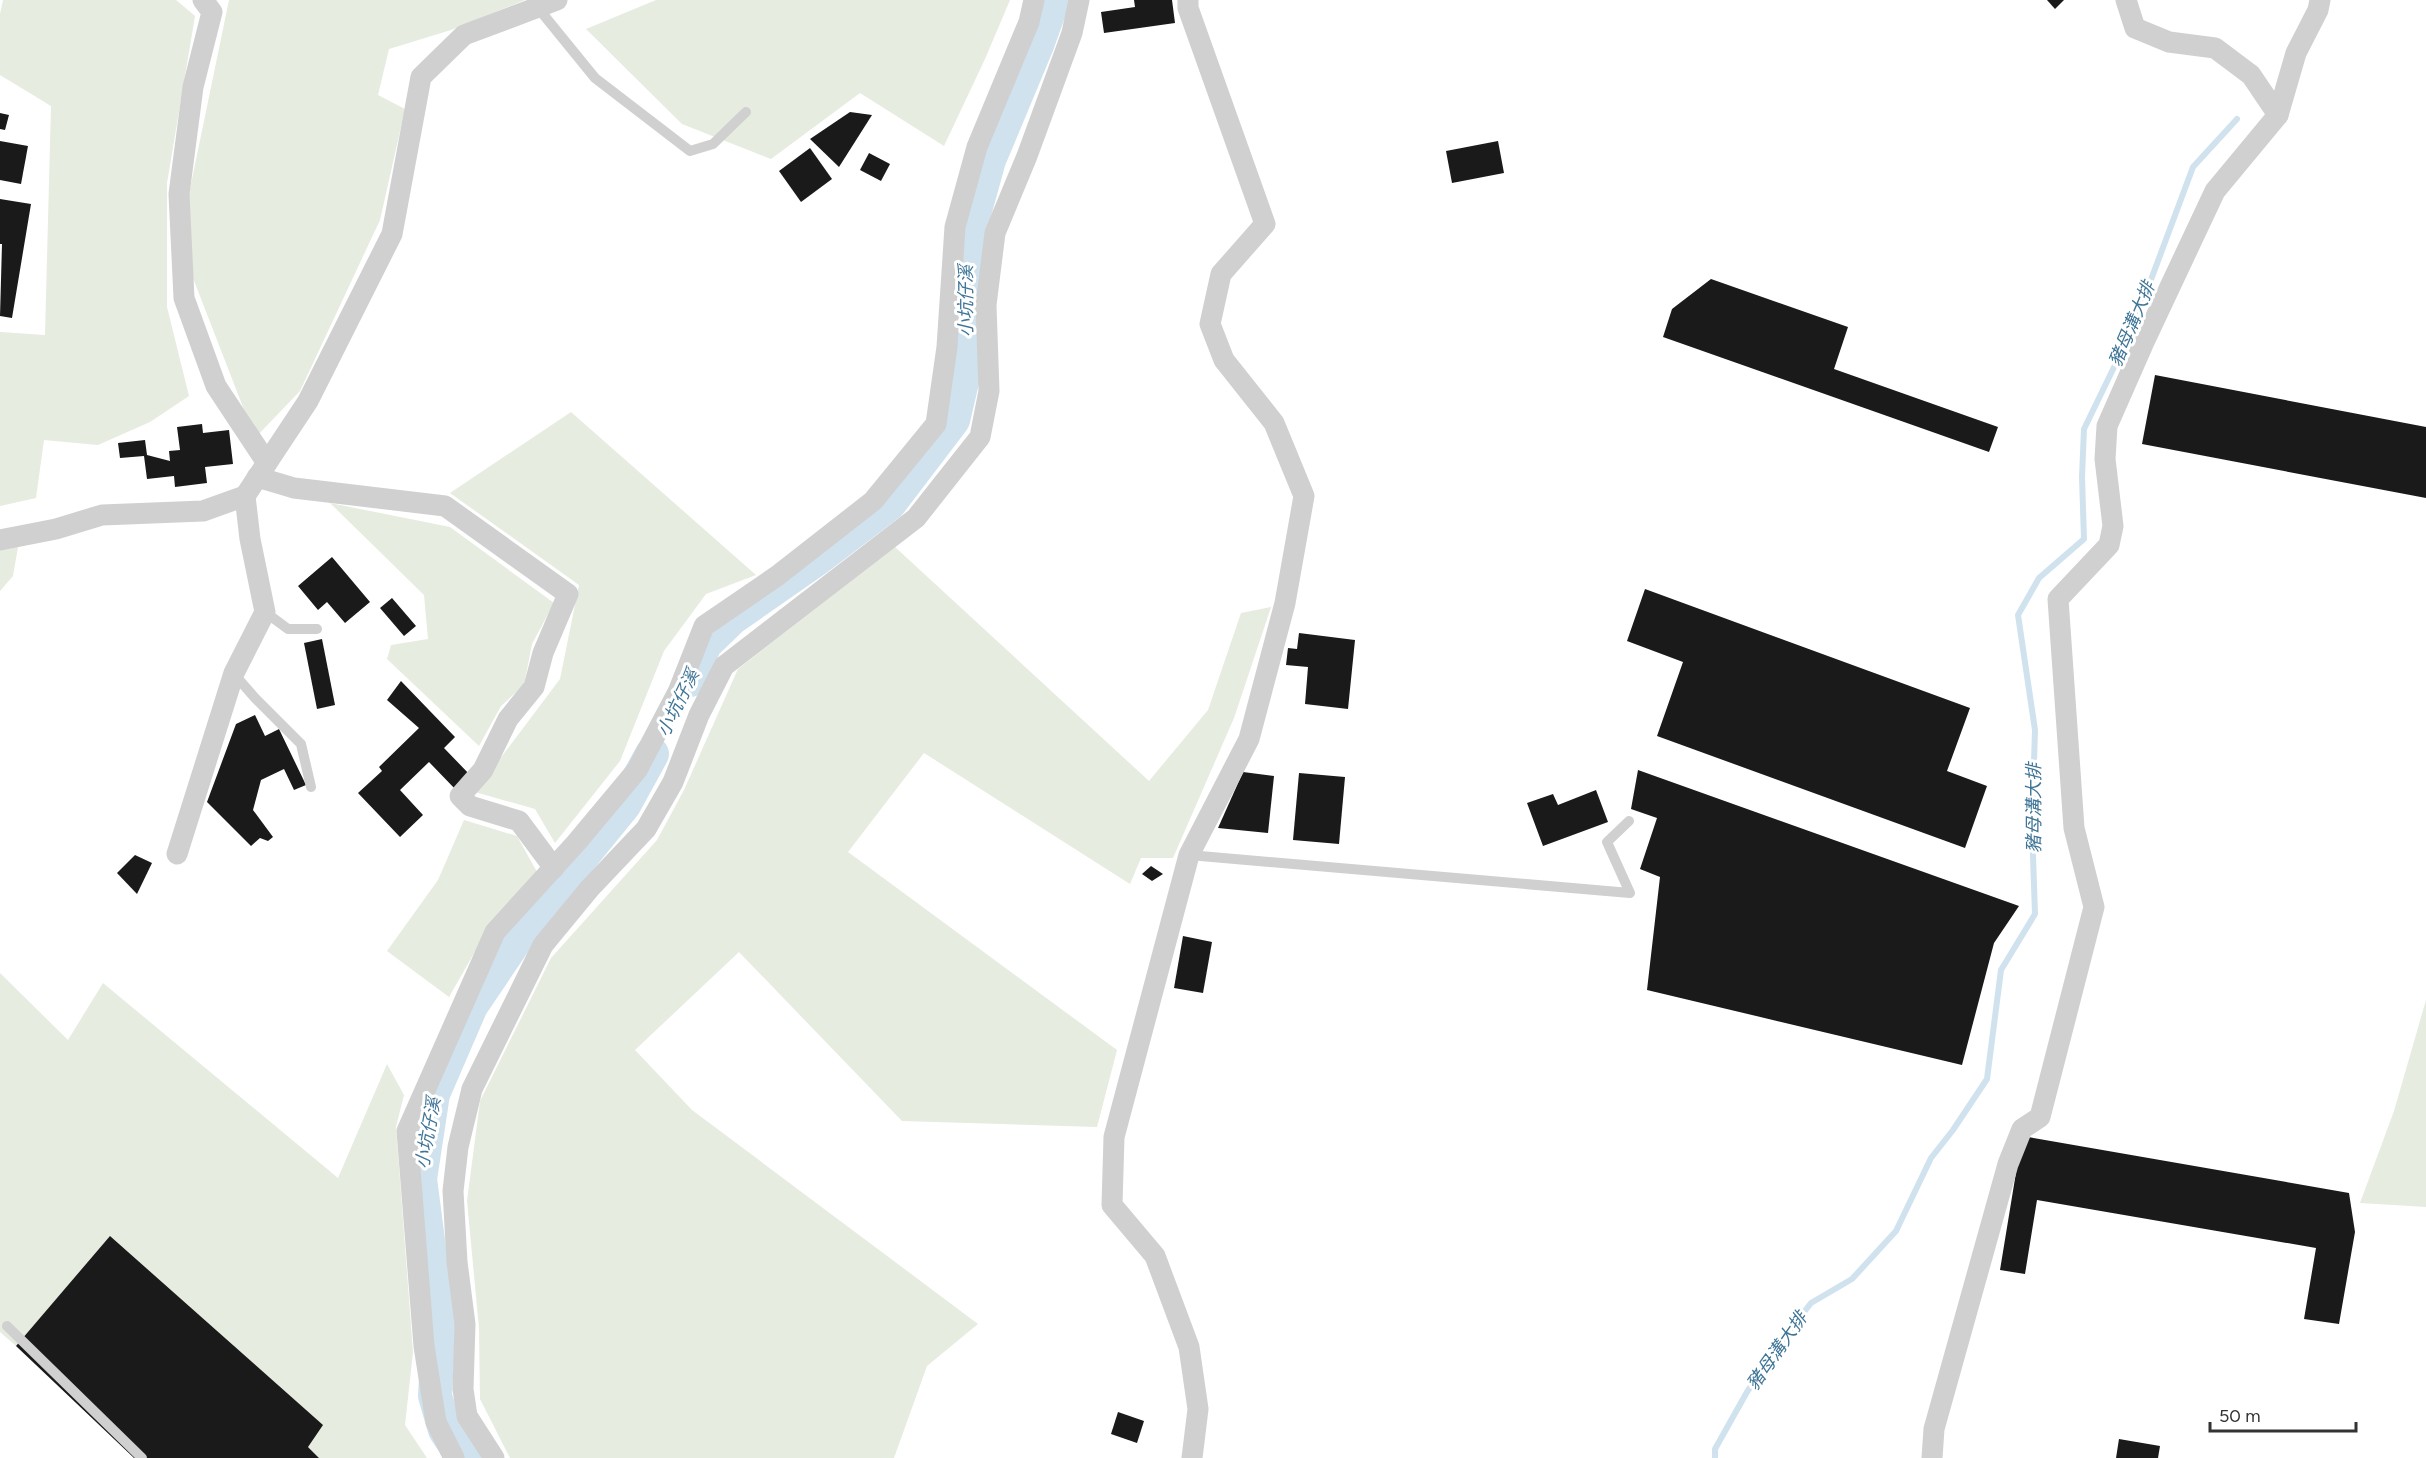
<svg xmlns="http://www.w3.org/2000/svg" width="2426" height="1458" font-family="Figtree,'Noto Sans TC',sans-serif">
<rect width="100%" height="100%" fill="#fff"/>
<!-- green -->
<g fill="#e6ecdf">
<path d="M3,0H176L195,16L167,183V307L189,396L150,422L98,445L44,440L36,498L0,506V332L45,335L51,106L0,75V14Z"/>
<path d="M229,0H525L451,30L389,49L378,95L405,109L380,220L300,391L255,438L179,242Z"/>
<path d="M656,0H1010L985,59L944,146L860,93L771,159L682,124L586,29Z"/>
<path d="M571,412L756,575L706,594L664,651L620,761L555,843L535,809L475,792L560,679L579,585L450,493Z"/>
<path d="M330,503L450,527L554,603L532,644L524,685L501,706L479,746L387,659L391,645L428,639L424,595Z"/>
<path d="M18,547L13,576L0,591V550Z"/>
<path d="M895,547L1149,781L1208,710L1241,613L1271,607L1234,718L1173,858H1141L1130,884L924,753L848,852L1117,1050L1097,1127L902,1121L739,952L635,1050L692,1110L978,1324L927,1366L894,1458H510L480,1399L479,1328L467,1201L480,1101L551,958L657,840L684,790L738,669Z"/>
<path d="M464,820L517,836L537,872L485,934L449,997L387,951L438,880Z"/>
<path d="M0,973L68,1040L103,983L338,1178L387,1064L404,1095L396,1127L413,1352L405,1425L427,1458H319L111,1237L16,1346L0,1332Z"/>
<path d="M2426,1000V1207L2360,1203L2394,1111Z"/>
</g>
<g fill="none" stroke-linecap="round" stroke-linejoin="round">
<!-- stream -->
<path stroke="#cfe2ee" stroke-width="6" d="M1715,1458V1449L1747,1392L1783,1339L1811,1303L1852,1279L1896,1231L1931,1158L1953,1130L1987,1079L2001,970L2035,914L2032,827L2035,730L2018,615L2039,578L2084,539L2082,477L2084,429L2133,328L2193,167L2237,119"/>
<!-- river -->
<g stroke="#cfe2ee" stroke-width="34">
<path d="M690,680L705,644L732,618L818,558L889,504L953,420L965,369L966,243L989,160L1037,45L1053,0"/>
<path d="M464,1458L445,1430L435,1396L439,1325L420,1179L433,1094L471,1006L523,929L624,805L652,754"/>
</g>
</g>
<!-- building -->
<g fill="#1a1a1a">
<path d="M1134,0H1172L1175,23L1104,33L1101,12L1135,7Z"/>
<path d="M2047,0H2064L2055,9Z"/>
<path d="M850,112L872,115L839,167L810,139Z"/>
<path d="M0,113L9,115L5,130L0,129Z"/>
<path d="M0,141L28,146L21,184L0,180Z"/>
<path d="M1498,141L1504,173L1452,183L1446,151Z"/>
<path d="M810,148L832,179L801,202L779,171Z"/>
<path d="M869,153L890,164L881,181L860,170Z"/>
<path d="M0,199L31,204L12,318L0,316L2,244H0Z"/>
<path d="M1711,279L1848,327L1834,369L1998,427L1989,452L1663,337L1672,309Z"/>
<path d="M2155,375L2426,427V498L2142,444Z"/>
<path d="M202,424L203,433L229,430L233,464L205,467L207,483L175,487L174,476L147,479L144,456L120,458L118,443L145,440L147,455L170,461L169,451L180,450L177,427Z"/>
<path d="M332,557L370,602L345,623L327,602L318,610L298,586Z"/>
<path d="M1645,589L1970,708L1947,771L1987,786L1965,848L1657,736L1683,662L1627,641Z"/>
<path d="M392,598L416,626L404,636L380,608Z"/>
<path d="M1299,633L1355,640L1348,709L1305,704L1308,667L1286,665L1288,648L1297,649Z"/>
<path d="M322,639L335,705L317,709L304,643Z"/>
<path d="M401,681L455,737L444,748L472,777L457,791L429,762L400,790L423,815L400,837L358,793L382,771L379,767L419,728L387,700Z"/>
<path d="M255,715L265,736L279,729L306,785L294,790L284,769L261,780L253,810L273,837L268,841L260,838L251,846L207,802L236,724Z"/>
<path d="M1638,770L2019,906L1994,943L1962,1065L1647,990L1660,877L1640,869L1657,818L1631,809Z"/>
<path d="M1243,772L1274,776L1268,833L1218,828Z"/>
<path d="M1299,773L1345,777L1339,844L1293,840Z"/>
<path d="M1596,790L1608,822L1543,846L1527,803L1553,794L1558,805Z"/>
<path d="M135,855L152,863L137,894L117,873Z"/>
<path d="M1151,866L1163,874L1152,881L1142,874Z"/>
<path d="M1183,936L1212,942L1203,993L1174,988Z"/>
<path d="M2022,1136L2349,1193L2355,1232L2339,1324L2304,1319L2316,1248L2037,1200L2025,1274L2000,1270Z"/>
<path d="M110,1236L323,1425L308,1447L319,1458H134L16,1346Z"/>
<path d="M1118,1412L1144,1421L1137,1443L1111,1434Z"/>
<path d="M2119,1439L2160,1446L2158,1458H2116Z"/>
</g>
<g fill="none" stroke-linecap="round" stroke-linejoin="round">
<!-- service -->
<g stroke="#d0d0d0" stroke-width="10">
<path d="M538,8L595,78L690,151L713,144L746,112"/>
<path d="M265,612L288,629H317"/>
<path d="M234,674L255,698L301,744L311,787"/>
<path d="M1189,855L1630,893L1607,842L1629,821"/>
<path d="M7,1326L142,1458"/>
</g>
<!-- minor -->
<g stroke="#d0d0d0" stroke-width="21">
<path d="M203,0L212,12L193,87L179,194L184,298L216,386L267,463"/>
<path d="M1188,0V8L1265,224L1221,274L1210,324L1224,360L1274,423L1304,496L1285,603L1249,739L1189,855L1114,1137L1112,1205L1155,1256L1189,1347L1198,1409L1192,1458"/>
<path d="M2278,115L2296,53L2318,10L2320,0"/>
<path d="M257,477L294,488L445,506L568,594L543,653L534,687L508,719L483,770L460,796L470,806L519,821L554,868"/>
<path d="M0,540L56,529L102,515L203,511L245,496L308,401L392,234L421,77L464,35L557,0"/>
<path d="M177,854L234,673L265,612L250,539L245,496"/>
<path d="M454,1458L436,1422L424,1346L407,1131L495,932L576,843L637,770L678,692L704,626L777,576L873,501L936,424L947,347L955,227L977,147L1029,22L1034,0"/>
<path d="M494,1458L467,1416L463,1389L465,1324L457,1262L453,1191L458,1147L472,1089L543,945L590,888L646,829L673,782L699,715L724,666L916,518L980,437L989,391L986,305L995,233L1027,156L1072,33L1079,0"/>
<path d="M1932,1458L1934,1429L2008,1164L2022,1129L2040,1117L2094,907L2074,828L2058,599L2109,545L2113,526L2105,459L2107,426L2144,342L2215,191L2278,115L2251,75L2215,48L2169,42L2135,28L2126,0"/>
</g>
</g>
<g text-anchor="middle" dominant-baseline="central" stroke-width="6" stroke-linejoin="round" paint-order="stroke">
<!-- water labels -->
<g font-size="18" font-style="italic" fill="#3f7597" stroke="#fff">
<text transform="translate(966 301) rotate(-90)">小坑仔溪</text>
<text transform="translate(2132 324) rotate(-67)">豬母溝大排</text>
<text transform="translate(678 703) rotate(-64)">小坑仔溪</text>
<text transform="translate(2034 808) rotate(-90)">豬母溝大排</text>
<text transform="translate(428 1133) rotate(-80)">小坑仔溪</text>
<text transform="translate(1777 1351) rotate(-55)">豬母溝大排</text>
</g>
</g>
<!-- scale -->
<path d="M2210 1422v9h146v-9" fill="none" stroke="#333333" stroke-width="3"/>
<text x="2219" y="1422" font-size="18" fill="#333333" stroke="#ffffff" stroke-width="4.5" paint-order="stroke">50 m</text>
</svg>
